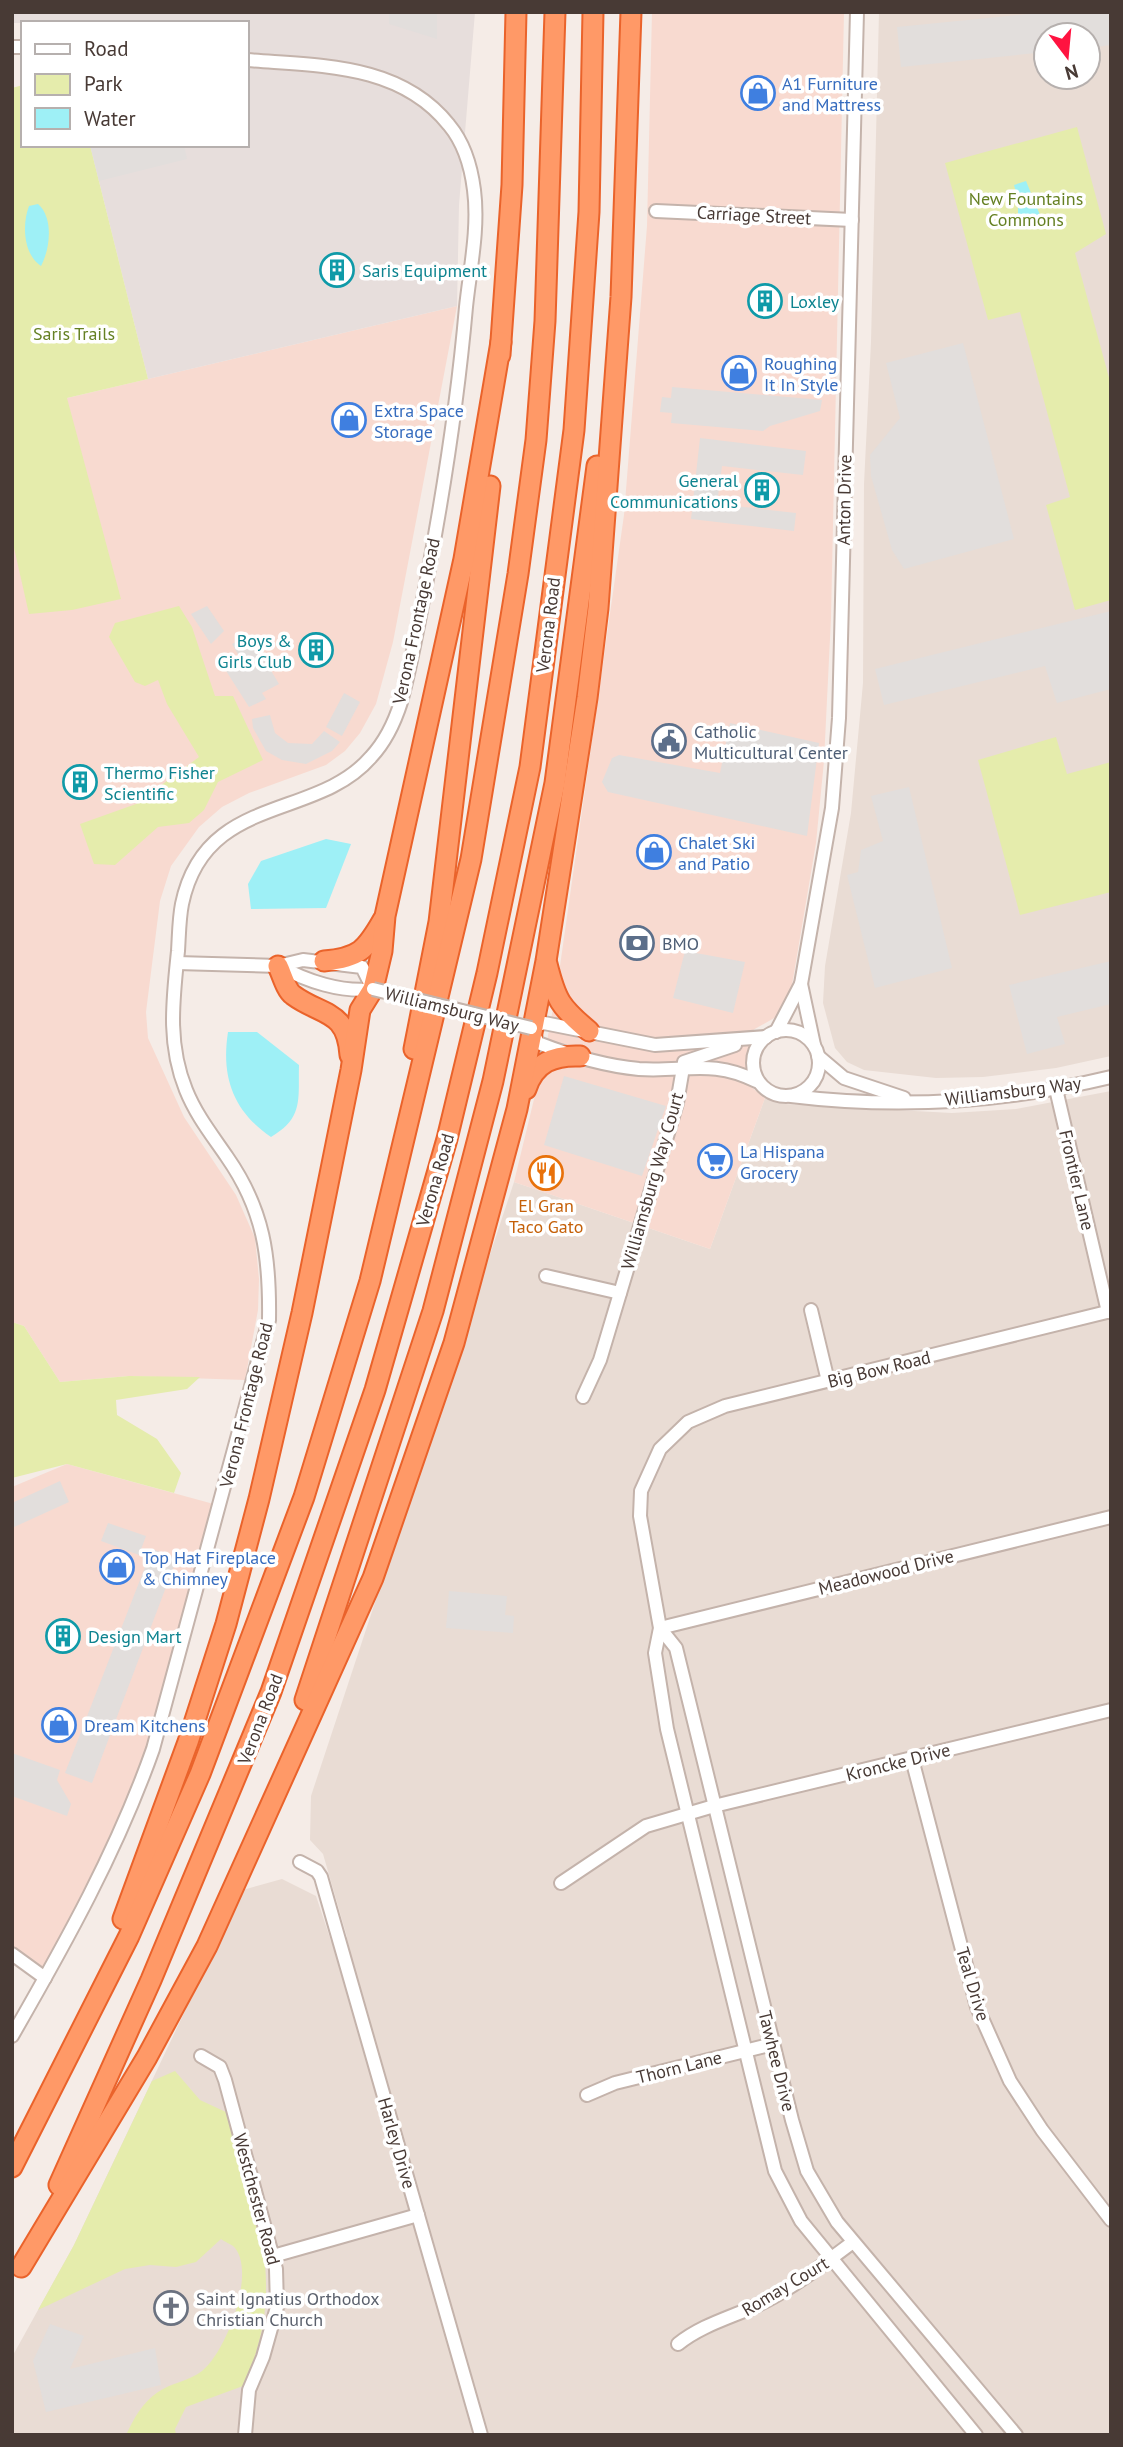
<svg xmlns="http://www.w3.org/2000/svg" width="1123" height="2447" font-family="'PT Sans',sans-serif">
<rect width="100%" height="100%" fill="#f5ece7"/>
<!-- residential -->
<g fill="#e9dcd4" fill-rule="evenodd">
<path d="M879,12H1111V1056L1056,1068L983,1077L936,1078L864,1070L847,1062L835,1048L823,1003L825,966L851,813L863,683L864,484L871,342ZM1046,35H1088V77H1046Z"/>
<path d="M1111,1091V2435H12V2357L74,2245L185,2011L239,1891L282,1879L316,1896L331,1941L347,1937L323,1854L310,1840L311,1796L514,1182L710,1249L765,1098L785,1104L952,1113L1016,1109Z"/>
</g>
<!-- commercial -->
<g fill="#f8dad0">
<path d="M652,12H844L831,618L824,761L816,843L791,991L776,1017L753,1030L745,1082L765,1098L710,1249L514,1182L543,1062L557,987L624,515L647,226Z"/>
<path d="M457,306L393,642L376,704L360,733L345,751L326,765L249,793L222,807L199,827L171,866L160,901L146,1012L148,1038L184,1117L236,1195L255,1238L259,1279L258,1310L245,1380L129,1376L60,1382L24,1326L12,1322V411Z"/>
<path d="M67,1464L221,1506L153,1749L45,1978L12,1954V1487Z"/>
</g>
<!-- industrial -->
<path fill="#e7dedc" d="M12,12H475L459,205L457,306L148,379L90,145H247V23H12Z"/>
<!-- green -->
<g fill="#e5ecac">
<path d="M23,85V145H90L148,379L67,398L121,599L72,610L29,614L12,539V88Z"/>
<path d="M1077,127L1106,234L1075,253L1111,385V600L1075,610L1046,505L1070,497L1020,312L988,320L945,163Z"/>
<path d="M179,606L192,627L215,696H233L263,760L218,782L204,810L189,823L158,827L115,865L94,864L80,824L136,804L199,757L167,704L158,680L145,686L135,682L109,637L115,623Z"/>
<path d="M1056,737L1067,774L1111,762V892L1020,915L978,760Z"/>
<path d="M12,1322L24,1326L60,1382L129,1376L200,1377L187,1389L116,1400L117,1415L157,1439L181,1473L174,1493L67,1464L12,1478Z"/>
<path d="M175,2071L200,2100L228,2113C255,2212 290,2286 243,2386L186,2407L175,2429L176,2435H126C134,2418 142,2403 158,2392C171,2383 189,2381 202,2371C226,2352 256,2274 235,2248C232,2244 224,2242 221,2239L196,2262L176,2267L150,2265L125,2269L38,2310L74,2245L152,2081Z"/>
</g>
<!-- parking -->
<g fill="#e2dedc">
<path d="M389,12H437V39L389,24Z"/>
<path d="M1048,12H1111V45L1088,48V35H1046V52L901,67L897,27Z"/>
<path d="M90,145H184L187,159L99,181Z"/>
<path d="M963,343L1014,539L904,569L892,550L871,476L870,455L900,418L886,363Z"/>
<path d="M672,387L822,400L820,411L770,426L763,431L671,423L672,413L660,412L662,397L671,398Z"/>
<path d="M700,438L806,451L803,475L722,466L717,504L796,513L794,531L691,519Z"/>
<path d="M207,606L224,631L211,644L191,614Z"/>
<path d="M1111,611V689L1057,703L1045,666L884,705L875,669Z"/>
<path d="M250,635L279,684L262,693L266,699L249,707L223,666L239,656L232,644Z"/>
<path d="M344,693L360,702L342,736L326,727Z"/>
<path d="M270,715L275,733L288,743L312,744L324,731L340,742L332,751L306,764L282,760L266,751L253,728L252,719Z"/>
<path d="M730,723L819,743L807,836L608,792L602,782L612,758L619,755L720,773Z"/>
<path d="M909,787L952,968L875,988L847,875L858,872L861,850L883,841L871,796Z"/>
<path d="M685,951L745,962L733,1013L673,998Z"/>
<path d="M1111,961V1004L1057,1017L1065,1044L1027,1054L1009,985Z"/>
<path d="M564,1076L666,1106L642,1176L544,1145Z"/>
<path d="M60,1481L69,1502L12,1528V1503Z"/>
<path d="M108,1523L146,1536L139,1555L101,1541Z"/>
<path d="M152,1549L177,1558L92,1783L65,1773Z"/>
<path d="M449,1591L507,1596L505,1615L514,1616L513,1633L446,1628Z"/>
<path d="M12,1753L60,1770L57,1780L71,1804L67,1816L12,1796Z"/>
<path d="M50,2324L84,2336L70,2369L155,2348L161,2385L46,2412L33,2361Z"/>
</g>
<!-- water -->
<g fill="#9ef0f6">
<path d="M1026,181L1040,215L1018,222V199L1014,185Z"/>
<path d="M38,204C54,218 50,249 41,266C23,254 22,224 29,206Z"/>
<path d="M326,839L351,844L326,908L251,909L248,884L261,861Z"/>
<path d="M228,1032H257L299,1065C298,1099 304,1118 271,1137C233,1111 221,1077 228,1032Z"/>
</g>
<g fill="none" stroke-linecap="round" stroke-linejoin="round">
<!-- minor casing -->
<g stroke="#c4b3ab" stroke-width="16">
<g id="minor">
<path d="M12,47H23"/>
<path d="M656,211L852,220"/>
<path d="M177,963L278,966L303,960L362,967L373,989C342,993 306,981 279,966"/>
<path d="M801,984L814,1045"/>
<circle cx="786" cy="1063" r="33"/>
<path d="M776,1032L801,984L832,808L839,718L857,12"/>
<path d="M818,1056L844,1078L904,1098"/>
<path d="M756,1081C713,1059 685,1072 639,1069C606,1066 569,1055 538,1043L531,1028L544,1023L655,1045L766,1037"/>
<path d="M1056,1089L1108,1312"/>
<path d="M791,1096C897,1109 1007,1102 1111,1077"/>
<path d="M546,1276L620,1293"/>
<path d="M811,1310L828,1381"/>
<path d="M583,1397L600,1360L677,1103L684,1062L735,1045"/>
<path d="M660,1628L676,1648L792,2120L807,2171L837,2222L1016,2435"/>
<path d="M660,1628L1111,1517"/>
<path d="M912,1759L977,2007L1010,2081L1042,2130L1111,2220"/>
<path d="M300,1862L317,1871L321,1877L481,2435"/>
<path d="M561,1883L646,1826L714,1806L1111,1710"/>
<path d="M12,1954L45,1978"/>
<path d="M12,2036C66,1942 117,1851 153,1749L269,1320C270,1257 264,1210 227,1157C212,1135 196,1115 186,1090C167,1043 173,1000 178,951C179,936 179,919 182,904C205,793 316,821 371,757C385,742 395,721 401,702C412,662 419,620 427,579C444,489 458,398 466,307C470,269 479,228 474,190C471,166 464,143 449,125C400,63 319,66 247,60"/>
<path d="M201,2056L220,2067L225,2080L276,2269L277,2307L263,2357L249,2390L245,2435"/>
<path d="M587,2095L615,2083L773,2044"/>
<path d="M273,2256L418,2215"/>
<path d="M678,2344C704,2323 737,2316 766,2301C798,2284 825,2263 853,2242"/>
<path d="M976,2435L801,2221L775,2171L667,1729L655,1653L660,1628L640,1516L641,1491L660,1449L688,1422L725,1406L1111,1311"/>
</g>
</g>
<!-- highway casing -->
<g stroke="#ea632b" stroke-width="23">
<g id="highway">
<path d="M500,355L512,185L516,12"/>
<path d="M324,961C359,958 366,950 383,920"/>
<path d="M547,964C556,1000 560,1007 589,1031"/>
<path d="M278,966C282,974 286,990 293,995C321,1016 347,1009 350,1055"/>
<path d="M414,1049L439,922L490,486"/>
<path d="M526,1089C535,1062 554,1055 580,1056"/>
<path d="M305,1700L433,1311L493,1081L555,783L597,466"/>
<path d="M123,1919L188,1742L226,1624L259,1499L302,1313L351,1070L360,1010L373,989L382,951L385,916L464,559L501,342"/>
<path d="M12,2167L129,1936L200,1774L304,1497L370,1281L471,859L518,574L536,440L545,321L555,12"/>
<path d="M59,2185L151,1980L271,1692L375,1390L447,1139L487,973L530,767L574,430L589,212L593,12"/>
<path d="M21,2267L147,2057L207,1946L373,1578L454,1343L517,1109L546,961L587,698L598,608L621,297L631,12"/>
</g>
</g>
<!-- minor -->
<use href="#minor" stroke="#fff" stroke-width="12"/>
<!-- highway -->
<use href="#highway" stroke="#ff9967" stroke-width="19"/>
<!-- minor-bridge casing -->
<g stroke="#c4b3ab" stroke-width="16" stroke-linecap="butt">
<path id="minor-bridge" d="M373,989L531,1028"/>
</g>
<!-- minor-bridge -->
<use href="#minor-bridge" stroke="#fff" stroke-width="12"/>
</g>
<!-- icons -->
<defs>
<g id="shop-ring" transform="scale(1.75)"><circle r="9.5" fill="#fff" stroke="#3f7fe0" stroke-width="1.5"/><path d="M-5-2.5h2.3a2.7 3.5 0 0 1 5.4 0H5L5.5 6h-11ZM-1.5-2.5h3a1.5 2.3 0 0 0-3 0Z" fill="#3f7fe0"/></g>
<g id="building-ring" transform="scale(1.75)"><circle r="9.5" fill="#fff" stroke="#0f9aa8" stroke-width="1.5"/><path d="M-4-6H4V6H1V3H-1V6H-4ZM-2.5-4.3h1.7v1.8h-1.7ZM.8-4.3h1.7v1.8H.8ZM-2.5-1h1.7V.8h-1.7ZM.8-1h1.7V.8H.8Z" fill="#0f9aa8"/></g>
<g id="civic-ring" transform="scale(1.75)"><circle r="9.5" fill="#fff" stroke="#5c6f8a" stroke-width="1.5"/><path d="M-.6-6.5H3V-4.5H.6V-3L4-1V1h2V6H-6V1h2V-1L-.6-3ZM-1.2 2.5V6h2.4V2.5Z" fill="#5c6f8a"/></g>
<g id="bank-ring" transform="scale(1.75)"><circle r="9.5" fill="#fff" stroke="#5c6f8a" stroke-width="1.5"/><path d="M-6-4H6V4H-6ZM0-2.3a2.3 2.3 0 1 0 0 4.6a2.3 2.3 0 1 0 0-4.6Z" fill="#5c6f8a"/></g>
<g id="supermarket-ring" transform="scale(1.75)"><circle r="9.5" fill="#fff" stroke="#3f7fe0" stroke-width="1.5"/><path d="M-6-5.5h2.5l.6 2H6L4.5 2H-2.5L-4.4-4H-6ZM-1.5 3.2a1.3 1.3 0 1 0 .1 0ZM3 3.2a1.3 1.3 0 1 0 .1 0Z" fill="#3f7fe0"/></g>
<g id="restaurant-ring" transform="scale(1.75)"><circle r="9.5" fill="#fff" stroke="#e8710a" stroke-width="1.5"/><path d="M-5-6h1v4h1v-4h1v4h1v-4h1v5L-1.5 .5V6h-2V.5L-5-1ZM5-6V6H3V1.5H1.5Q1.5-4 5-6Z" fill="#e8710a"/></g>
<g id="church-ring" transform="scale(1.75)"><circle r="9.5" fill="#fff" stroke="#6b7280" stroke-width="1.5"/><path d="M-1.2-6h2.4v3.5h3.3v2.4h-3.3V6h-2.4V-.1h-3.3v-2.4h3.3Z" fill="#6b7280"/></g>
</defs>
<g fill-rule="evenodd">
<use href="#shop-ring" x="758" y="93"/>
<use href="#building-ring" x="337" y="270"/>
<use href="#building-ring" x="765" y="301"/>
<use href="#shop-ring" x="739" y="373"/>
<use href="#shop-ring" x="349" y="420"/>
<use href="#building-ring" x="762" y="490"/>
<use href="#building-ring" x="316" y="650"/>
<use href="#civic-ring" x="669" y="741"/>
<use href="#building-ring" x="80" y="782"/>
<use href="#shop-ring" x="654" y="852"/>
<use href="#bank-ring" x="637" y="943"/>
<use href="#supermarket-ring" x="715" y="1161"/>
<use href="#restaurant-ring" x="546" y="1173"/>
<use href="#shop-ring" x="117" y="1567"/>
<use href="#building-ring" x="63" y="1636"/>
<use href="#shop-ring" x="59" y="1725"/>
<use href="#church-ring" x="171" y="2308"/>
</g>
<g text-anchor="middle" dominant-baseline="central" stroke-width="7" stroke-linejoin="round" paint-order="stroke">
<!-- shop labels -->
<g font-size="18" fill="#366cbe" stroke="#fff" text-anchor="start">
<text x="782" y="83">A1 Furniture<tspan x="782" dy="21">and Mattress</tspan></text>
<text x="764" y="363">Roughing<tspan x="764" dy="21">It In Style</tspan></text>
<text x="374" y="410">Extra Space<tspan x="374" dy="21">Storage</tspan></text>
<text x="678" y="842">Chalet Ski<tspan x="678" dy="21">and Patio</tspan></text>
<text x="740" y="1151">La Hispana<tspan x="740" dy="21">Grocery</tspan></text>
<text x="142" y="1557">Top Hat Fireplace<tspan x="142" dy="21">&amp; Chimney</tspan></text>
<text x="84" y="1725">Dream Kitchens</text>
</g>
<!-- park labels -->
<g font-size="18" fill="#658023" stroke="#fff">
<text x="1026" y="198">New Fountains<tspan x="1026" dy="21">Commons</tspan></text>
<text x="74" y="333">Saris Trails</text>
</g>
<!-- street labels -->
<g font-size="18" fill="#483a35" stroke="#fff">
<text transform="translate(754 215) rotate(3)">Carriage Street</text>
<text transform="translate(844 500) rotate(-89)">Anton Drive</text>
<text transform="translate(416 621) rotate(-78)">Verona Frontage Road</text>
<text transform="translate(548 625) rotate(-83)">Verona Road</text>
<text transform="translate(452 1009) rotate(14)">Williamsburg Way</text>
<text transform="translate(1013 1091) rotate(-7)">Williamsburg Way</text>
<text transform="translate(435 1180) rotate(-74)">Verona Road</text>
<text transform="translate(1077 1180) rotate(77)">Frontier Lane</text>
<text transform="translate(652 1181) rotate(-74)">Williamsburg Way Court</text>
<text transform="translate(879 1369) rotate(-14)">Big Bow Road</text>
<text transform="translate(246 1405) rotate(-76)">Verona Frontage Road</text>
<text transform="translate(886 1572) rotate(-14)">Meadowood Drive</text>
<text transform="translate(260 1719) rotate(-69)">Verona Road</text>
<text transform="translate(898 1762) rotate(-14)">Kroncke Drive</text>
<text transform="translate(973 1984) rotate(73)">Teal Drive</text>
<text transform="translate(777 2061) rotate(76)">Tawhee Drive</text>
<text transform="translate(679 2067) rotate(-14)">Thorn Lane</text>
<text transform="translate(397 2143) rotate(74)">Harley Drive</text>
<text transform="translate(257 2199) rotate(75)">Westchester Road</text>
<text transform="translate(785 2286) rotate(-31)">Romay Court</text>
</g>
<!-- culture labels -->
<g font-size="18" fill="#0d838f" stroke="#fff" text-anchor="start">
<text x="362" y="270">Saris Equipment</text>
<text x="790" y="301">Loxley</text>
<text x="738" y="480" text-anchor="end">General<tspan x="738" dy="21">Communications</tspan></text>
<text x="292" y="640" text-anchor="end">Boys &amp;<tspan x="292" dy="21">Girls Club</tspan></text>
<text x="104" y="772">Thermo Fisher<tspan x="104" dy="21">Scientific</tspan></text>
<text x="88" y="1636">Design Mart</text>
</g>
<!-- service labels -->
<g font-size="18" fill="#4e5e75" stroke="#fff" text-anchor="start">
<text x="694" y="731">Catholic<tspan x="694" dy="21">Multicultural Center</tspan></text>
<text x="662" y="943">BMO</text>
</g>
<!-- food labels -->
<g font-size="18" fill="#c56008" stroke="#fff">
<text x="546" y="1205">El Gran<tspan x="546" dy="21">Taco Gato</tspan></text>
</g>
<!-- worship labels -->
<g font-size="18" fill="#5b616d" stroke="#fff" text-anchor="start">
<text x="196" y="2298">Saint Ignatius Orthodox<tspan x="196" dy="21">Christian Church</tspan></text>
</g>
</g>
<!-- border -->
<rect width="1123" height="2447" fill="none" stroke="#483a35" stroke-width="28"/>
<!-- legend -->
<rect x="21" y="21" width="228" height="126" fill="#ffffff" stroke="#b6b0ae" stroke-width="2"/>
<rect x="35" y="44" width="35" height="10" fill="#ffffff" stroke="#b6b0ae" stroke-width="2"/>
<text x="84" y="56" font-size="21" fill="#483a35">Road</text>
<rect x="35" y="74" width="35" height="21" fill="#e5ecac" stroke="#b6b0ae" stroke-width="2"/>
<text x="84" y="91" font-size="21" fill="#483a35">Park</text>
<rect x="35" y="108" width="35" height="21" fill="#9ef0f6" stroke="#b6b0ae" stroke-width="2"/>
<text x="84" y="126" font-size="21" fill="#483a35">Water</text>
<!-- north arrow -->
<g transform="translate(1067 56) rotate(164)"><circle r="33" fill="#ffffff" stroke="#b6b0ae" stroke-width="2"/>
<path d="M0-5L12 26L0 18L-12 26Z" fill="#ff1340"/>
<text y="-10" font-size="19" font-weight="bold" text-anchor="middle" fill="#483a35">N</text>
</g>
</svg>
